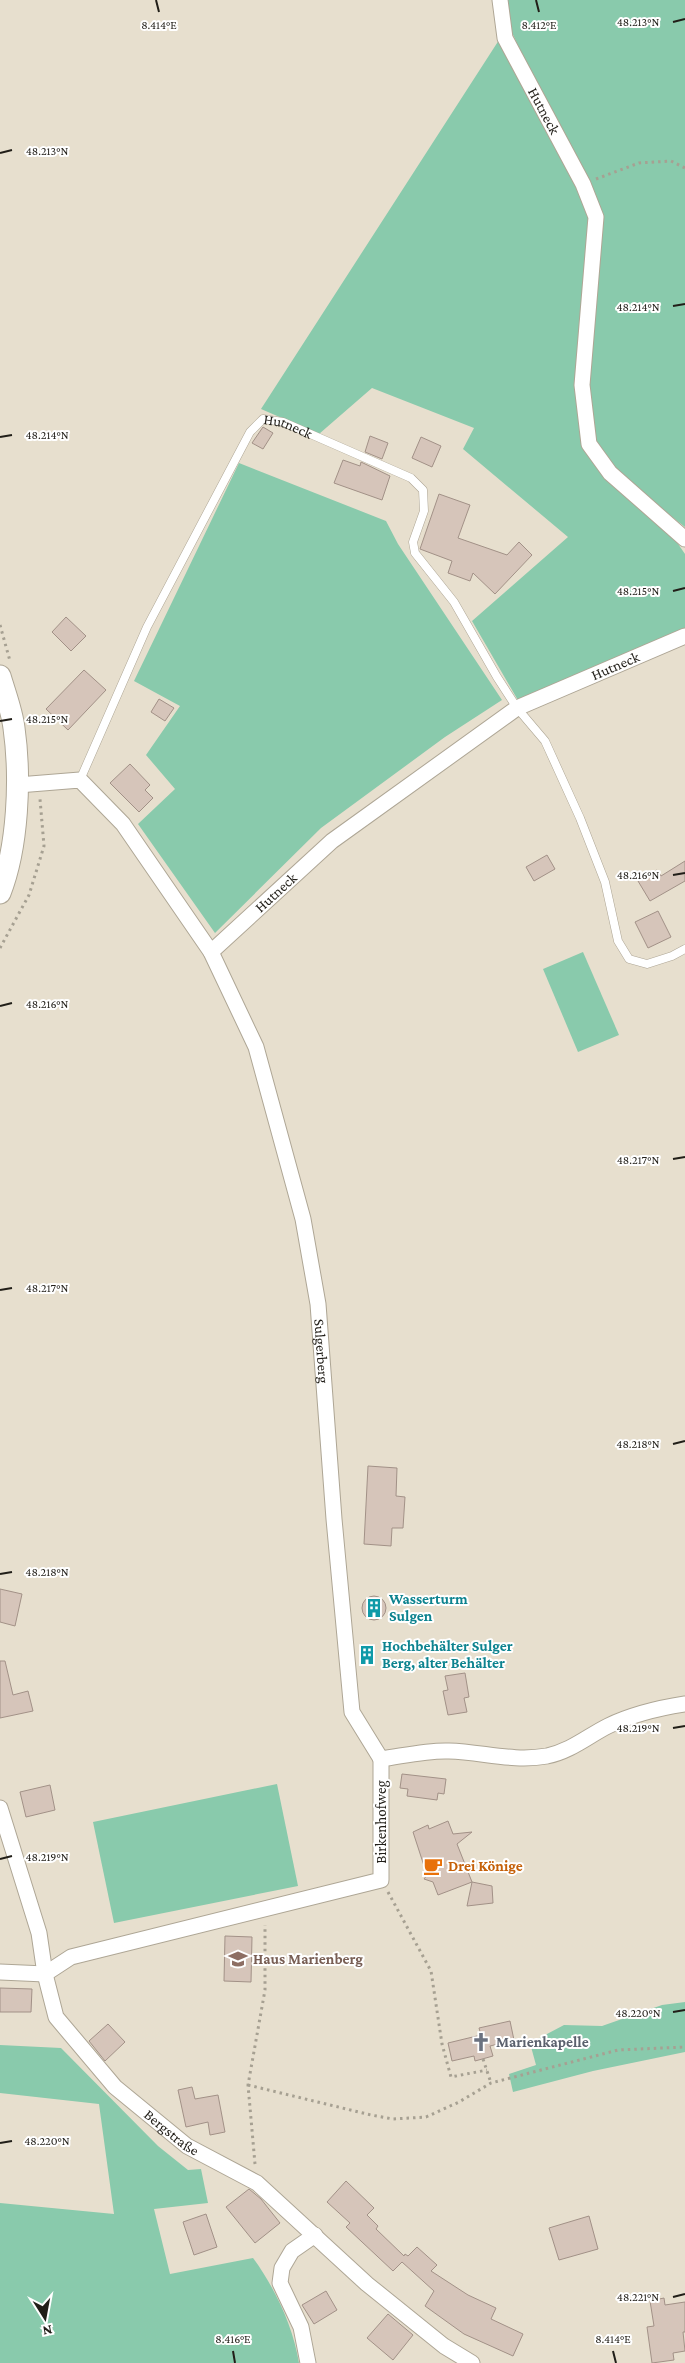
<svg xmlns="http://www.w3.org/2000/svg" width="685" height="2363" font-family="'Crimson Pro',serif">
<rect width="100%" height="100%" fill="#e7dfce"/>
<!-- green -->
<g fill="#89caac">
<path d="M506,0H685V527L627,482L598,450L587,407L601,226L509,26Z"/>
<path d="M499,40L580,188L590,218L577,405L620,491L676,541L685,554V633L519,702L472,621L568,537L463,449L474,428L372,388L319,434L261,409Z"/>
<path d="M239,463L386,521L398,544L502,700L445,737L321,828L215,933L138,824L175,789L146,755L180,706L134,681Z"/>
<path d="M583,952L619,1035L578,1052L543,969Z"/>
<path d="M277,1784L298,1886L114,1923L93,1822Z"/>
<path d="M685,2002V2052L593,2071L513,2092L509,2074L536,2065L530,2043L564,2025L602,2026L662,2005Z"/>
<path d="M0,2045L61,2048L158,2146L188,2170L201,2169L208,2203L154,2209L170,2274L253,2258C275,2288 293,2326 299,2363H0V2203L114,2214L99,2104L0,2093Z"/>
</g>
<!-- building -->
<g fill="#d6c5ba" stroke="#a29187">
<path d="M263,427L273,433L263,449L252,443Z"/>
<path d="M370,436L388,443L382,459L365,452Z"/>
<path d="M421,437L441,446L432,467L412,458Z"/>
<path d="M343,460L360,466L361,462L390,476L382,500L334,483Z"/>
<path d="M439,494L470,505L458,538L507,555L519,542L532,555L495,594L473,573L470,581L448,573L452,561L420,549Z"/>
<path d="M66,617L86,636L71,651L52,632Z"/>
<path d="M84,670L106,690L68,730L46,709Z"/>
<path d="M159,699L174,708L165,721L151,712Z"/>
<path d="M130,764L150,785L145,790L153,798L139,812L110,783Z"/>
<path d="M547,855L555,869L534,881L526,867Z"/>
<path d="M685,861V881L650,901L638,881L657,870L661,876Z"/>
<path d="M658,911L671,937L648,948L635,922Z"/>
<path d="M368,1466L397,1468L396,1496L405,1497L403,1528H392L391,1546L364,1544Z"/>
<path d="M0,1589L22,1594L15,1626L0,1622Z"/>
<circle cx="374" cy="1608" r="12"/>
<path d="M0,1661H5L13,1695L28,1691L33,1711L0,1718Z"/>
<path d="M465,1673L469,1697L464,1698L467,1712L448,1715L443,1691L448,1690L445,1676Z"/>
<path d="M402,1774L446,1779L444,1794L438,1793L437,1800L407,1796L408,1789L400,1788Z"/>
<path d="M50,1785L55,1810L26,1817L20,1792Z"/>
<path d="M448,1821L453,1834L472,1832L457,1844L472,1882L438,1895L433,1882L424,1879L427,1875L413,1832L428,1825L429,1829Z"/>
<path d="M472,1882L492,1886L493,1903L467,1906Z"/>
<path d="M225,1936L252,1937L251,1982L224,1981Z"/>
<path d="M0,1988L32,1989L31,2012H0Z"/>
<path d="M510,2021L514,2040L490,2046L493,2056L475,2061L474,2056L452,2061L448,2043L481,2035L479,2028Z"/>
<path d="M108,2024L125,2042L105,2061L89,2041Z"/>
<path d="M192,2087L195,2099L218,2095L225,2132L210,2135L208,2122L186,2127L178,2090Z"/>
<path d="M346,2181L374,2208L367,2215L378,2226L376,2229L404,2256L405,2254L408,2256L417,2247L437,2265L431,2271L468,2295L496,2308L491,2319L523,2334L513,2356L464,2334L425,2306L434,2291L402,2262L393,2271L346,2227L350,2223L327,2202Z"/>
<path d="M249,2189L261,2199L280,2223L255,2243L226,2207Z"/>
<path d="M206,2214L217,2247L194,2255L183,2222Z"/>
<path d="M589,2216L598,2249L559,2260L549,2228Z"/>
<path d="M326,2291L337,2310L314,2324L302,2305Z"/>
<path d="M664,2298L665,2305L685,2302V2332H683L685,2351L673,2353L674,2360L652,2363L647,2327L654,2326L650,2301Z"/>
<path d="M388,2314L413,2335L393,2360L367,2338Z"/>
</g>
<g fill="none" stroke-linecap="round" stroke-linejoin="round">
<!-- lane casing -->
<g stroke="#aea695" stroke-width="9">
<g id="lane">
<path id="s1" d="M80,780L147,627L250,432L263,419L283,422L411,478L423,490L424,511L413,542L415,553L454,602L497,677L517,708L545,741L580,818L605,882L618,941L629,959L647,964L672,956L685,949"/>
</g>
</g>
<!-- street casing -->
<g stroke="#aea695" stroke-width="17">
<g id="street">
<path id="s2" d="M500,0L505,38L583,184L596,217L582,385L589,444L610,473L685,539"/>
<path id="s3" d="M18,785L80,780L123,824L211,952L256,1047L303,1219L318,1304L334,1519L352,1712L381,1759"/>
<path id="s4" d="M211,952L332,841L517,708L685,636"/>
<path d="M381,1759C403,1756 427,1750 449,1751C483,1752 513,1762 547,1756C571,1751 588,1736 608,1726C633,1714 659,1708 685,1704"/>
<path id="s5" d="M0,1808L39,1933L45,1974L56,2017L115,2087L187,2146L257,2183L367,2284L444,2346L472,2363"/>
<path d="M0,1972L45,1974"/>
<path d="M45,1974L71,1957L381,1880V1759"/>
<path d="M308,2363L301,2327L280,2283L282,2268L292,2251L315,2235"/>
</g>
</g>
<!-- secondary casing -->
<g stroke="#aea695" stroke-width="23">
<path id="secondary" d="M0,676C5,693 12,711 14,728C21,778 18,847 0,893"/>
</g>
<!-- path -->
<g stroke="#a6a092" stroke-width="3" stroke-dasharray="2.5 4" stroke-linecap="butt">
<path d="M596,179L639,163L671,161L685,168"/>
<path d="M0,625L10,661"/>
<path d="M0,948L29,895L44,846L40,799"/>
<path d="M388,1892L431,1971L442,2044L451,2077L487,2070"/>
<path d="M483,2059L491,2083"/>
<path d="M248,2085L371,2115L393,2119L426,2117L459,2102L491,2083L618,2050L685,2047"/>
<path d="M255,2164L248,2085L265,1990V1925"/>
</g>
<!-- lane -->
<use href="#lane" stroke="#fff" stroke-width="8"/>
<!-- street -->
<use href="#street" stroke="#fff" stroke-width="15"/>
<!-- secondary -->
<use href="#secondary" stroke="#fff" stroke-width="21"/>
</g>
<!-- ticks -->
<path fill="none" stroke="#211e18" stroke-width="2" d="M156,0L159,12M536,0L539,12M673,22L685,19M0,153L12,150M673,306L685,304M0,437L12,435M673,591L685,588M0,721L12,719M673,875L685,873M0,1006L12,1003M673,1159L685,1157M0,1290L12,1288M673,1444L685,1441M0,1574L12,1572M673,1728L685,1726M0,1859L12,1856M673,2012L685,2010M0,2143L12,2141M673,2297L685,2294M233,2351L235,2363M613,2351L616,2363"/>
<!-- icons -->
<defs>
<g id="building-bare" transform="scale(1.5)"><path d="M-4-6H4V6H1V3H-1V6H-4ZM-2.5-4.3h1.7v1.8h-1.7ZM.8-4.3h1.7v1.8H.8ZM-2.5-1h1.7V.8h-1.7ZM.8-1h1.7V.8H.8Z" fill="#0f9aa8" stroke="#fff" stroke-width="2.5" paint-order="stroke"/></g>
<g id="cafe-bare" transform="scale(1.5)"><path d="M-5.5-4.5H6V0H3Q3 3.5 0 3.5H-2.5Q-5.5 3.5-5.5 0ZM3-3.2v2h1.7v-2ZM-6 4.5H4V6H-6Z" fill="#e8710a" stroke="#fff" stroke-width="2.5" paint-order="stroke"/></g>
<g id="school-bare" transform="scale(1.5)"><path d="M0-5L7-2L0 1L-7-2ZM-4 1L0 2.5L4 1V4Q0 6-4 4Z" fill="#8d6e63" stroke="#fff" stroke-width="2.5" paint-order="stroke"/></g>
<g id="church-bare" transform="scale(1.5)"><path d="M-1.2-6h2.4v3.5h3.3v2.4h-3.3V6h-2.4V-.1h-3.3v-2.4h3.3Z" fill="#6b7280" stroke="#fff" stroke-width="2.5" paint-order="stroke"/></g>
</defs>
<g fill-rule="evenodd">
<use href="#building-bare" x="374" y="1608"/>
<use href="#building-bare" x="367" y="1655"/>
<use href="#cafe-bare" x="433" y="1866"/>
<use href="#school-bare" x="238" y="1959"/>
<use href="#church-bare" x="481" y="2042"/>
</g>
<g text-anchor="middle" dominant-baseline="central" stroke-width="4" stroke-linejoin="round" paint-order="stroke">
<!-- street labels -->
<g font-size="15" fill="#211e18" stroke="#fff">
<text stroke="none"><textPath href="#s2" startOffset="121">Hutneck</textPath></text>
<text stroke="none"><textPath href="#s1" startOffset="432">Hutneck</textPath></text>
<text stroke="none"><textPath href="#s4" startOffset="499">Hutneck</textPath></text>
<text stroke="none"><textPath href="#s4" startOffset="88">Hutneck</textPath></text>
<text stroke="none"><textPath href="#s3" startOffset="696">Sulgerberg</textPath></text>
<text transform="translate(381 1822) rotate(-90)">Birkenhofweg</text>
<text stroke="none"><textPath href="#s5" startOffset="381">Bergstraße</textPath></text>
</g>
<!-- culture labels -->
<g font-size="15" font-weight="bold" fill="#0d838f" stroke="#fff" text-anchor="start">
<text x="389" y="1599">Wasserturm<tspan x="389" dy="17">Sulgen</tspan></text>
<text x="382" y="1646">Hochbehälter Sulger<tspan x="382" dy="17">Berg, alter Behälter</tspan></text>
</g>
<!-- food labels -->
<g font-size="15" font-weight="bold" fill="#c56008" stroke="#fff" text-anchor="start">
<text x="448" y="1866">Drei Könige</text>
</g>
<!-- education labels -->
<g font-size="15" font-weight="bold" fill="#785e54" stroke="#fff" text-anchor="start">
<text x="253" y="1959">Haus Marienberg</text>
</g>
<!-- worship labels -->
<g font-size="15" font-weight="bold" fill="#5b616d" stroke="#fff" text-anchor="start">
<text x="496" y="2042">Marienkapelle</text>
</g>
</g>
<g font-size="12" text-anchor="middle" fill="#211e18" stroke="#fff" stroke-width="4" stroke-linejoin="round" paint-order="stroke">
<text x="638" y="26">48.213°N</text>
<text x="159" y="29">8.414°E</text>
<text x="539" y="29">8.412°E</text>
<text x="47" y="155">48.213°N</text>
<text x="638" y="311">48.214°N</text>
<text x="47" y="439">48.214°N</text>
<text x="638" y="595">48.215°N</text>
<text x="47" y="723">48.215°N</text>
<text x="638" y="879">48.216°N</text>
<text x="47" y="1008">48.216°N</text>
<text x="638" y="1164">48.217°N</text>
<text x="47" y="1292">48.217°N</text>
<text x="638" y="1448">48.218°N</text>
<text x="47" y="1576">48.218°N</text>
<text x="638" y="1732">48.219°N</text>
<text x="47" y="1861">48.219°N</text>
<text x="638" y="2017">48.220°N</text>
<text x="47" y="2145">48.220°N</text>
<text x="638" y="2301">48.221°N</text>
<text x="233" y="2343">8.416°E</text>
<text x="613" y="2343">8.414°E</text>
</g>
<!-- north arrow -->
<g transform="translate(45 2318) rotate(169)" stroke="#ffffff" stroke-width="4" paint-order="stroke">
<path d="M0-4L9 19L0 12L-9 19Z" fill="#211e18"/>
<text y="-8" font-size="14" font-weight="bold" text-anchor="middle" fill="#211e18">N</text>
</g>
</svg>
